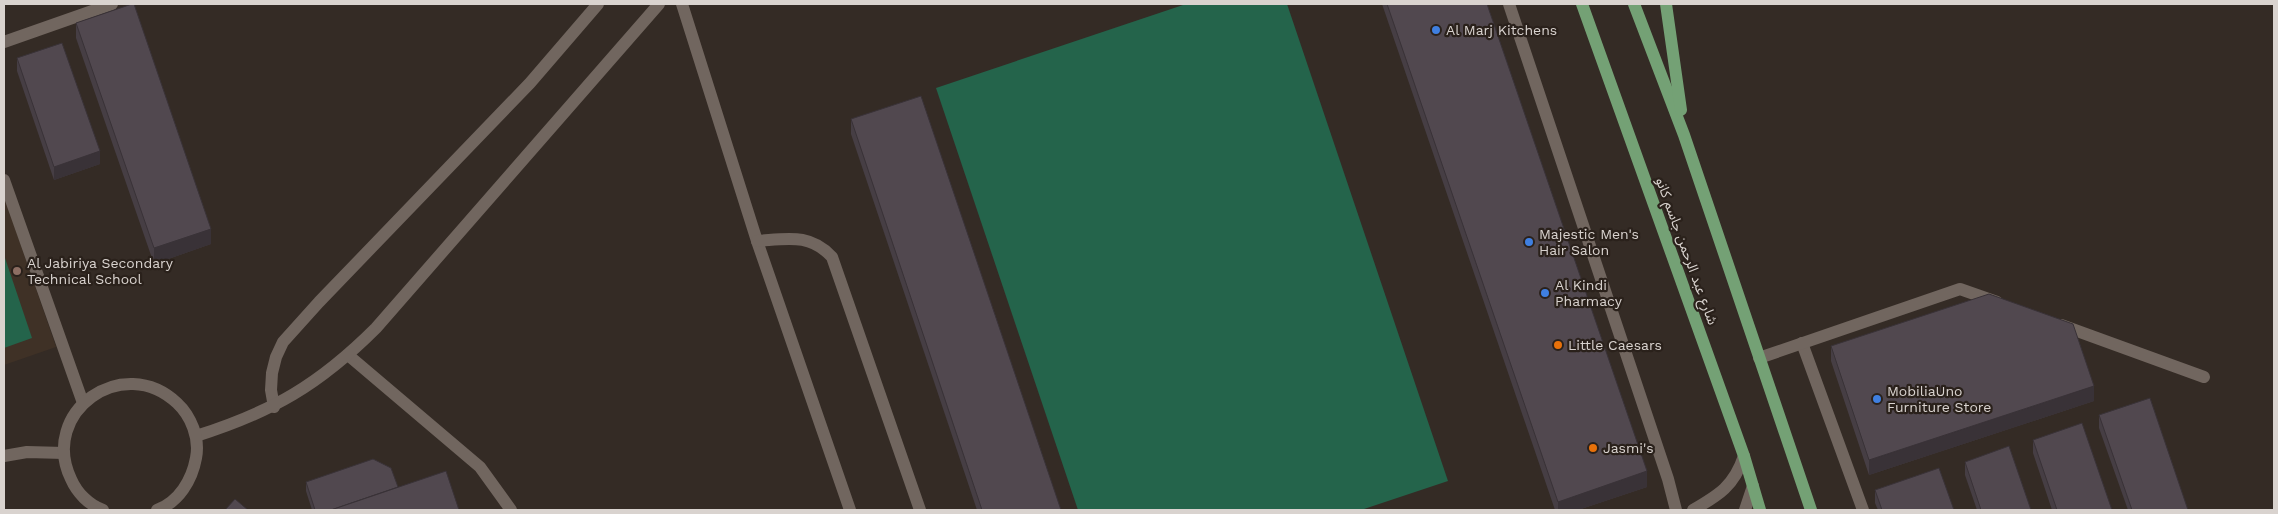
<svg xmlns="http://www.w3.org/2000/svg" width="2278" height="514" font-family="'Work Sans','Noto Sans Arabic',sans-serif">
<rect width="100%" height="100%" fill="#342b25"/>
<!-- built -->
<path fill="#3f3126" d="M4,196L56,347L4,365Z"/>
<!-- green -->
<g fill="#24644b">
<path d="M1186,4H1287L1448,481L1361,510H1078L936,88Z"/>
<path d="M4,255L32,338L4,348Z"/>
</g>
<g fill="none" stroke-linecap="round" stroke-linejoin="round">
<!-- minor -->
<g stroke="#71665f" stroke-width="12">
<path d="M682,4L757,241L850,510"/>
<path d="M1509,4L1668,479L1676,510"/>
<path d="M4,42L112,4"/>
<path d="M4,180L83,403"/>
<path d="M757,241C787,239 810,233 832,257L920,510"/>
<path d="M2061,325L2204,377"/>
<path d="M1802,343L1863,510"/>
<path d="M348,355L480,467L511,510"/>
<path d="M1759,358L1960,289L1997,302"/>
<path d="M274,407L271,390L272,373L276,357L283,342L319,302L530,83L598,4"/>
<path d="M196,436C272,412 319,385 376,328L659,4"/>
<path d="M4,456L27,452L64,453"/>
<path d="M103,510C89,505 77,493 71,479C39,412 123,352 177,403C191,416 200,438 196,458C192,480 179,502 157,510"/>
<path d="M1693,510C1719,495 1734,486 1744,456"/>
<path d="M1745,510L1753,486"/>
</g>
<!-- major -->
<g stroke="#74a175" stroke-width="12">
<path d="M1582,4L1744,456L1760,510"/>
<path d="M1634,4L1684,135L1811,510"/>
<path d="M1666,4L1681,110"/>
</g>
</g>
<!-- wall -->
<g fill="#463e44">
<path d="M1382,4H1487L1647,487L1578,510H1555Z"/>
<path d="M76,23L211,244L154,264L76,38Z"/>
<path d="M17,58L100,164L54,180L17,71Z"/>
<path d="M851,119L1061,510H977L851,134Z"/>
<path d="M1831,346L2094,401L1869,475L1831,361Z"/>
<path d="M2099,415L2188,510H2128L2099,428Z"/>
<path d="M2033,440L2112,510H2052L2033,453Z"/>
<path d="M1965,462L2031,510H1977L1965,475Z"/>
<path d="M306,482L398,487L459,510H312L306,491Z"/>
<path d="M1875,490L1954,510H1878L1875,503Z"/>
</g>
<!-- shaded-wall -->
<g fill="#393237">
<path d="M100,151V164L54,180V167Z"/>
<path d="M211,229V244L154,264V248Z"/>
<path d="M2094,386V401L1869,475V460Z"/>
<path d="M1647,471V487L1578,510H1558V502Z"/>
</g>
<!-- building -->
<g fill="#51484f" stroke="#393237">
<path d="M132,4H134L211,229L154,248L76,23Z"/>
<path d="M1387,4H1487L1647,471L1558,502Z"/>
<path d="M62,43L100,151L54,167L17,58Z"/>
<path d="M921,96L1061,510H982L851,119Z"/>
<path d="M1989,294L2073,324L2094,386L1869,460L1831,346Z"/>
<path d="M2150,398L2188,510H2132L2099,415Z"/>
<path d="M2082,423L2112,510H2057L2033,440Z"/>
<path d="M2009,446L2031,510H1981L1965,462Z"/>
<path d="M373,459L391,468L398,487L331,510H315L306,482Z"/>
<path d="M1939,468L1954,510H1882L1875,490Z"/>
<path d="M446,471L459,510H331Z"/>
<path d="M235,499L248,510H225Z"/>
</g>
<!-- markers -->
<g fill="#3f7fe0" stroke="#2a211b" stroke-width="2">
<circle cx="1436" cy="30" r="5"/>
<circle cx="1529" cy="242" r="5"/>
<circle cx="1545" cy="293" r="5"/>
<circle cx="1877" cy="399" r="5"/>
</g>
<circle fill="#8d6e63" stroke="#2a211b" stroke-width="2" cx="17" cy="271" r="5"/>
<g fill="#e8710a" stroke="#2a211b" stroke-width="2">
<circle cx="1558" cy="345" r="5"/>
<circle cx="1593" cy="448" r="5"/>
</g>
<g text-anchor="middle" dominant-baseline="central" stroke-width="4.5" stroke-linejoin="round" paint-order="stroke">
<!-- poi labels -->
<g font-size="14" fill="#d9d3cf" stroke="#2a211b" text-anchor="start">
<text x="1446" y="30">Al Marj Kitchens</text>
<text x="1539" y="234">Majestic Men's<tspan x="1539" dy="16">Hair Salon</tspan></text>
<text x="27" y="263">Al Jabiriya Secondary<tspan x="27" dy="16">Technical School</tspan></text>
<text x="1555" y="285">Al Kindi<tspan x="1555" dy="16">Pharmacy</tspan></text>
<text x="1568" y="345">Little Caesars</text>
<text x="1887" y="391">MobiliaUno<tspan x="1887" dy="16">Furniture Store</tspan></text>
<text x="1603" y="448">Jasmi's</text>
</g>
<!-- street labels -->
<g font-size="14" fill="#d9d3cf" stroke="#2a211b">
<text transform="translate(1687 251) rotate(70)">شارع عبد الرحمن جاسم كانو</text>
</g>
</g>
<!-- border -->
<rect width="2278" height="514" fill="none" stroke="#d9d3cf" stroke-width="10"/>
</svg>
